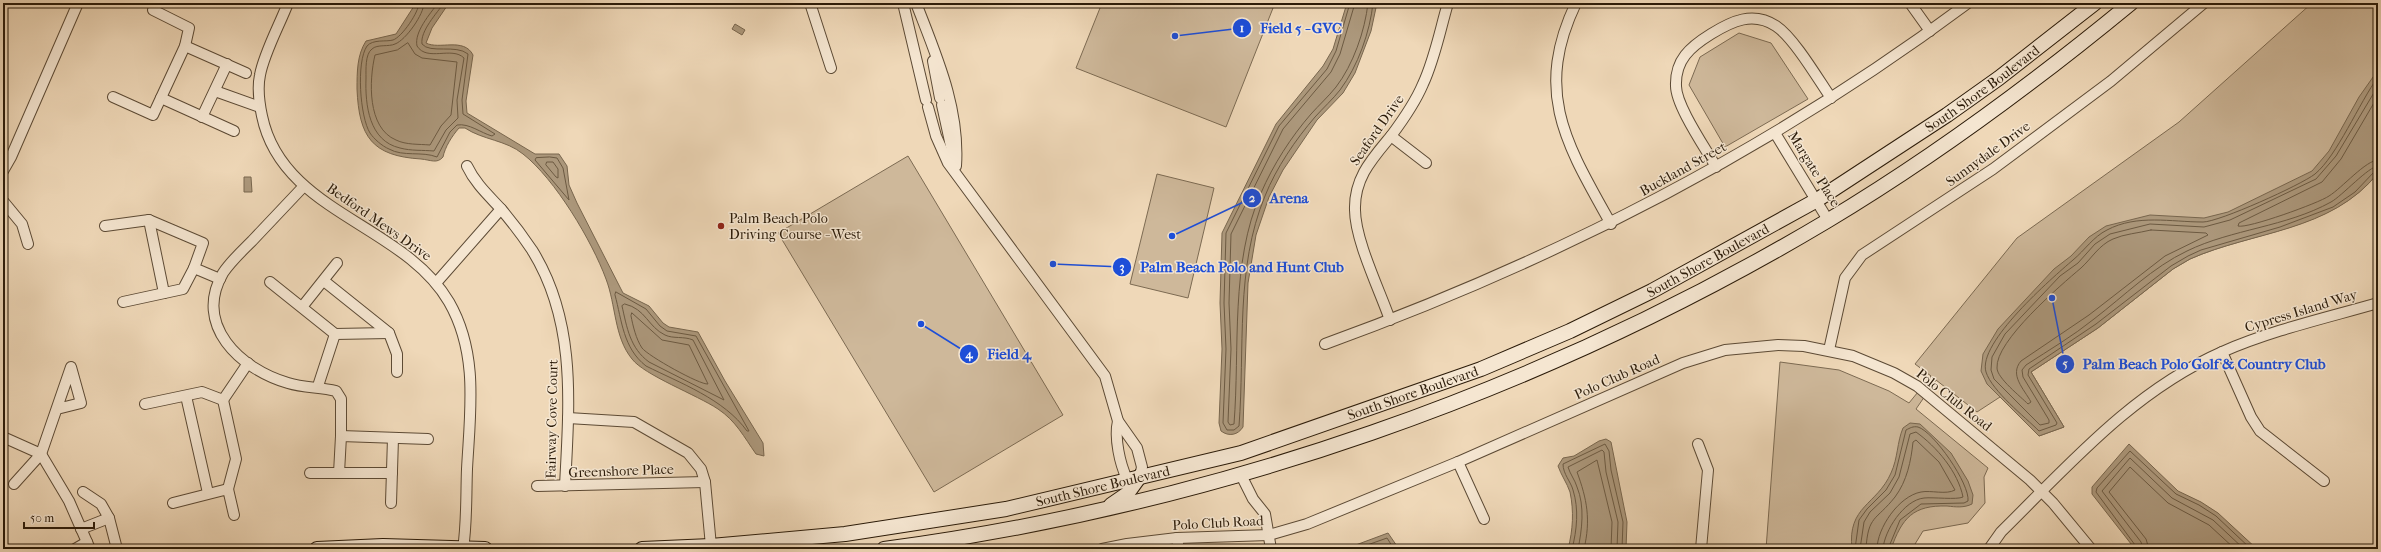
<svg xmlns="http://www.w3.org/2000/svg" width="2381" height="552" font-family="'IM FELL French Canon',serif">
<rect width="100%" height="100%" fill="#efd8b8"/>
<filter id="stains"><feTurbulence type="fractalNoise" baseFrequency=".005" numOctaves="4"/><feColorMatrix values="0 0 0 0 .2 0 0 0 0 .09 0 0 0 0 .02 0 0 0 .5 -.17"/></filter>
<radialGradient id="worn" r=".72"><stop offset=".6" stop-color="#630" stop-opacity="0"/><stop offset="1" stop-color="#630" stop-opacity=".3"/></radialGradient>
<!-- green -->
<g fill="#ceb89a" stroke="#7c6a52">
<path d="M1102,3H1275L1226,127L1076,68Z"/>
<path d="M2312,3H2378V173C2331,231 2253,231 2190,259L2173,269L2098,328L2031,372L2064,427L2039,436L2000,397L1977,412L1936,380L1916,409L1988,468L1984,477L1985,503L1968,523L1923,531L1912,549H1766L1780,362L1839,370L1889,391L1909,403L1931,376L1915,364L2017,238L2179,122Z"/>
<path d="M1739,33L1771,43L1808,99L1725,147L1689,85L1700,57Z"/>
<path d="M908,156L1063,415L934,492L778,233Z"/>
<path d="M1157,174L1214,188L1188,298L1130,284Z"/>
</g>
<!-- water -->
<g fill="#ac987c" stroke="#78664e">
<path d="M416,3H449L432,28L426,43C439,50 464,37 473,55L466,101L467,113L535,154H559L567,166L569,185L577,203L623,293L649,306L663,323L669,327L698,332L725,381L763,443L764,456L756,454C744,437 736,421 718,409C697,395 644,375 632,359C614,337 616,305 606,279C592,241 555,179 523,154C506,140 483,140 465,128H459C452,136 445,147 443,157C437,164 431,160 421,159C372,156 359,137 357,89C357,72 357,55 366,41L396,34Z"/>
<path d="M1347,3H1377L1371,31L1355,73L1343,93L1317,120L1283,170L1269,197L1256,235L1248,283L1243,427C1238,435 1229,437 1221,431L1219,423L1222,349L1220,303L1222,233L1276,124L1323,66L1333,49Z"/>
<path d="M735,24L745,30L742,35L732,29Z"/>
<path d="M2378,70V173C2331,232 2253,231 2190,259L2173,269L2098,328L2031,372L2064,427L2039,436L1987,384L1981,371L1983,354L1998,329L2054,269L2071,256L2089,237L2106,226L2150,215L2204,218L2228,212L2312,171L2329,151L2359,97Z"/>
<path d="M244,177H251L252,192H244Z"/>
<path d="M1910,423L1920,424L1951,453L1968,481L1973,495L1972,504C1964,508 1956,507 1947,506C1913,505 1902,518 1891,549H1852C1847,506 1877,505 1891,473C1898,458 1897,442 1903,428Z"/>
<path d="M1606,439L1611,442L1627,522L1626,549H1568C1573,530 1574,511 1570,492C1567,483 1561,475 1558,466L1563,458L1574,456L1599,441Z"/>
<path d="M2129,444L2178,491L2201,502L2218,513L2257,549H2135L2092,494V487Z"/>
<path d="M1388,533L1399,549H1345Z"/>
</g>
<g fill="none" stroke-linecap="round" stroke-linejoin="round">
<!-- shore -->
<g stroke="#6c5a42" stroke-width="1">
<path d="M419,3C419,12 402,37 393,40C386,42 373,39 367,46C356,62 360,117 370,133C374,139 382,146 389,149C403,157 422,151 437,157L450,132L457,125C469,123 481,133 492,136L495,134L463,114L462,100L468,54C456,44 430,54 422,44C420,31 437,13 444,3"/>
<path d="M424,3C424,14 406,40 395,44C389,47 377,44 372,49C365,54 366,70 366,78C365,105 369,141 400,148C411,151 423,150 434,151L446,130L458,118L457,100L464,58C452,46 427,62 417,46C414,32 430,14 438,3"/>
<path d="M1350,3L1336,51L1327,69L1279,126L1226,233L1224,303L1226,349L1223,423L1227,430H1234L1239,426C1245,349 1235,268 1265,196C1276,168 1296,139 1315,117C1323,108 1333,99 1340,90C1358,66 1370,32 1373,3"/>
<path d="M1355,3L1340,54L1331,72L1283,129L1231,234L1229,303L1231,349L1228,422L1230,425L1234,424C1240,348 1230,263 1261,193C1273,165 1291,137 1311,114C1319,105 1328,97 1336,87C1353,65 1365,31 1368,3"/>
<path d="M408,43L415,54L422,58L457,62L451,115L441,126L430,145C419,144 406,145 396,140C367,128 369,80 375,55L397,50Z"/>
<path d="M2378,77C2359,103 2337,156 2315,174C2301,185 2219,222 2203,222C2171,222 2137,214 2107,230C2093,237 2085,250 2073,260C2052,278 1977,343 1986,372C1992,391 2025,417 2039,431L2056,425L2057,423L2028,375L2029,369L2096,324L2171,266L2188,256L2201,250L2280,227L2333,207L2355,192L2374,172L2378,171"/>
<path d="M2378,86L2336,156L2316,179L2230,220L2204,227L2150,224L2110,234L2095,244L2078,263L2060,276L2005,334L1992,357L1991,370L1994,379L2040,425L2049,423V420L2023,377L2022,370L2026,365C2049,350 2073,336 2094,319C2124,296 2153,267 2187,251C2232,229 2286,227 2331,202C2342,196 2369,166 2378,166"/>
<path d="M2378,96L2341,159L2322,182L2239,223L2238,226C2247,229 2319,203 2329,196C2342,188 2366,160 2378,160"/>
<path d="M550,157L557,158L563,168L569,200L535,160L536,158Z"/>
<path d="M547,162H553L558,169V178L556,177L546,165Z"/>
<path d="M2151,230L2206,233L2208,235L2165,256L2089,315L2021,361C2009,375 2024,389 2031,402L2028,404C2021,397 1997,378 1997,368C1995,341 2061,285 2081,268C2092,258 2099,245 2113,239C2124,234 2139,233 2151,230Z"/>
<path d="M616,292L646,309L660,326L667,331L696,336L749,431H747C724,399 680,383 646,366C623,348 622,321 615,295Z"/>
<path d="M625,304C646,309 648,327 665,335C673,339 684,336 693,340L724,400L649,362C630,348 627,328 622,306Z"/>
<path d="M632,313L662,340L689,345L708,384C700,385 648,356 642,348C636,339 633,326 631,316Z"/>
<path d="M1356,549L1387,538L1394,549"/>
<path d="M1572,549C1577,530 1579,509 1573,490C1571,482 1563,474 1563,464L1605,444L1609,451L1611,470L1623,522L1622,549"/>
<path d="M1578,549C1582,530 1585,506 1577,487C1575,480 1570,474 1568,467L1602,450L1604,452L1606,472L1618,522L1617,549"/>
<path d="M1584,549C1591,520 1587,499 1577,472L1597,460L1612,522L1611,549"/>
<path d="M1855,549L1859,520L1867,509L1886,490L1895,475L1906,430C1910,428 1913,426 1918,427C1934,432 1970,484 1968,501L1964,503L1921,504L1900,520L1888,549"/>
<path d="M1860,549L1864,522L1870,512L1890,493L1899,477L1910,434L1916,432C1937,447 1958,472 1963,497C1957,500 1933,497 1924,498C1904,500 1884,531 1883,549"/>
<path d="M1866,549C1868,515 1876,521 1895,497C1907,481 1911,461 1913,442L1916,440L1939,462L1955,490C1946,495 1931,490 1921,492C1899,496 1877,528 1877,549"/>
<path d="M2138,549L2096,492L2097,488L2130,451L2176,494L2199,505L2216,516L2251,549"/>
<path d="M2143,549L2141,542L2102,491L2130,458L2172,498L2213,520L2244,549"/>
<path d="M2149,549L2146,539L2109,492L2130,467L2168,503L2209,525L2235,549"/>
</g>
<!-- street casing -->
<g stroke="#5c4a35" stroke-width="12">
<g id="street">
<path d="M288,3C280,24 264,53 260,75C257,89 259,102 262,116C282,213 404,224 449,302C479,354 470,412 467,469C466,495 467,523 463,549"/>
<path d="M810,3L831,68"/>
<path d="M903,3L926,100"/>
<path d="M916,3C936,55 960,108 956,166"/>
<path d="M1576,3C1533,93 1567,145 1611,224"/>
<path d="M1910,3L1930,31"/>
<path d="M185,46L246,73"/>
<path d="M933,61L940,98"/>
<path d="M215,91L260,107"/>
<path d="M113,97L153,115L185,46L189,28L153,10"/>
<path d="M161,98L234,131"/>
<path d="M942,105L954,160"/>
<path d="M928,107L936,136L948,163L1105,376L1118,421L1137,448L1142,467L1140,476"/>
<path d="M202,117L227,64"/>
<path d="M1775,133L1828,220"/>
<path d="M1391,136L1426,163"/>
<path d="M467,166C475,183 488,195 501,209C512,222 522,235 532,250C577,322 569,405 565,486"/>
<path d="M1716,167C1706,149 1676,106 1676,86C1675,60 1690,47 1711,34C1732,21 1753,11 1776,26C1794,38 1818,79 1831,98"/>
<path d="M3,171L11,157L78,3"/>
<path d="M304,186C287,204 269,223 252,241C242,251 231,261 223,273C193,325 240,369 288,383C304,388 320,387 336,391L341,399V436"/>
<path d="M3,201L22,224L28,244"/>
<path d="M149,220L164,293"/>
<path d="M105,226L149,220L203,243L194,268L220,279"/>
<path d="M324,281L389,333L397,354V372"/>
<path d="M270,282L335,334L389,333"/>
<path d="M436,283L501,209"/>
<path d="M123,302L183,289L194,268"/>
<path d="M302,307L337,263"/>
<path d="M1390,320C1380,291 1355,240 1355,210C1354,178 1372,159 1391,136C1403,120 1415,103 1423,84C1435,58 1440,30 1448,3"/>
<path d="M1325,344C1556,260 1770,151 1968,3"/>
<path d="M1829,350L1845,278L1862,255L1993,169L2111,81L2204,3"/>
<path d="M2222,352L2251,417L2260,431L2324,481"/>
<path d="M318,386L335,334"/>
<path d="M186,396L208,493"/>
<path d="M223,400L236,459L228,489"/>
<path d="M145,404L202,392L223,400L248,363"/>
<path d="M568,418L634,422L688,453L701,469L705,482L711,546"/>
<path d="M1118,421C1114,438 1120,464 1127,479"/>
<path d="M3,437L41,454L69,501L90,549"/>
<path d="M1698,444L1708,470L1701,549"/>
<path d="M1458,462L1484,519"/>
<path d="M310,473H392"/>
<path d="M339,473L341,436L428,439"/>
<path d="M1241,475L1253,499L1265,514L1271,549"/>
<path d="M14,484L41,454L71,367L81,403L57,409"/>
<path d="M537,486L705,482"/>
<path d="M83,492L101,504L109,518L117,549"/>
<path d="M173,503L228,489L234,515"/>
<path d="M391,503L393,438"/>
<path d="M81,529L109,518"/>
<path d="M1177,538L1179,549"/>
<path d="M75,549L87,542"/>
<path d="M1102,549L1127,544L1177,538L1269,535L1307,524L1458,462L1683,363L1725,350L1778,345L1804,346L1853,356L1894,373L1917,386L2030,480L2053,503L2091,549"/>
<path d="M1989,549L2001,532C2069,465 2133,391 2222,352C2272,330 2326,318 2378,303"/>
</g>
</g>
<!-- secondary casing -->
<g stroke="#2b1b09" stroke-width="16">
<g id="secondary">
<path d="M1111,505L1127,494L1140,476"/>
<path d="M317,549L383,546L485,549"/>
<path id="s1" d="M642,549L711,546L845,534L1006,509L1241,453L1481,369L1570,331L1652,291L1817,200L1947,115L1999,78L2095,3"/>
<path d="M884,549C1215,505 1540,392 1827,221C1934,157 2035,82 2131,3"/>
</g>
</g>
<!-- street -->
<use href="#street" stroke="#f5e6d1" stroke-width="10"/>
<!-- secondary -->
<use href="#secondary" stroke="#f5e6d1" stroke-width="14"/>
</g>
<!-- markers -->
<circle fill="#8f2418" stroke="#f5e6d1" stroke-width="1.5" cx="721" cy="226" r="4"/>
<g text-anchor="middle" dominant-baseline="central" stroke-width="3" stroke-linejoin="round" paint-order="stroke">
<!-- street labels -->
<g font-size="14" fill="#2b1b09" stroke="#f5e6d1">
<text stroke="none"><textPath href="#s1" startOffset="1438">South Shore Boulevard</textPath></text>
<text transform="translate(1377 130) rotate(-55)">Seaford Drive</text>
<text transform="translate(1988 154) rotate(-36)">Sunnydale Drive</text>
<text transform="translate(1683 169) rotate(-29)">Buckland Street</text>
<text transform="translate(1814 169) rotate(58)">Margate Place</text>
<text transform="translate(379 222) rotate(35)">Bedford Mews Drive</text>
<text stroke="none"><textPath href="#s1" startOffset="1114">South Shore Boulevard</textPath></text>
<text transform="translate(2301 311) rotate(-17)">Cypress Island Way</text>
<text transform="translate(1617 377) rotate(-24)">Polo Club Road</text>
<text stroke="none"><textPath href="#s1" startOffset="790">South Shore Boulevard</textPath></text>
<text transform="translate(1954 400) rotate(38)">Polo Club Road</text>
<text transform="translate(552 419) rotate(-89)">Fairway Cove Court</text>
<text transform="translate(621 471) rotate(-2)">Greenshore Place</text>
<text stroke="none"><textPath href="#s1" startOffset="466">South Shore Boulevard</textPath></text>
<text transform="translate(1218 523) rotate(-3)">Polo Club Road</text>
</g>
<!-- poi labels -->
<g font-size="14" fill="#2b1b09" stroke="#f5e6d1" text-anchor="start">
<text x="729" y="218">Palm Beach Polo<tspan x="729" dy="16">Driving Course - West</tspan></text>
</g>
</g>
<!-- callouts -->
<path fill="none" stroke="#1d4ed8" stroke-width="1.5" d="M1175 36L1242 28M1172 236L1252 198M1053 264L1122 267M921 324L969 354M2052 298L2065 364"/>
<g fill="#1d4ed8" stroke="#f5e6d1" stroke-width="1.5">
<circle cx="1175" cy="36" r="4"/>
<circle cx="1172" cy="236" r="4"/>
<circle cx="1053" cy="264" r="4"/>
<circle cx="921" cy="324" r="4"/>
<circle cx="2052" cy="298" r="4"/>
<circle cx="1242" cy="28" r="10"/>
<circle cx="1252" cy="198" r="10"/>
<circle cx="1122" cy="267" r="10"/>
<circle cx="969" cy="354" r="10"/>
<circle cx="2065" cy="364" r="10"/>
</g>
<g font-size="12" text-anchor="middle" font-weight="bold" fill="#fff">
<text x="1242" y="32">1</text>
<text x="1252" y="202">2</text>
<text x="1122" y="271">3</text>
<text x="969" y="358">4</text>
<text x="2065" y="368">5</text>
</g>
<g font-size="15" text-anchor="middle" font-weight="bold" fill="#1d4ed8" stroke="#f5e6d1" stroke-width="3" stroke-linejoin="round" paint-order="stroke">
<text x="1301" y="33">Field 5 - GVC</text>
<text x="1289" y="203">Arena</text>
<text x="1242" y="272">Palm Beach Polo and Hunt Club</text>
<text x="1009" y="359">Field 4</text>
<text x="2204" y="369">Palm Beach Polo Golf &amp; Country Club</text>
</g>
<!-- margin -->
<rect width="2381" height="552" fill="none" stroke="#efd8b8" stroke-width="16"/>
<rect x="4" y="4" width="2373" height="544" fill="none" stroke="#2b1b09" stroke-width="2"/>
<rect x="8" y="8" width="2365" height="536" fill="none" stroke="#2b1b09"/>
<!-- scale -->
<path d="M24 522v6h70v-6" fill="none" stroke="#2b1b09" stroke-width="2"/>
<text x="30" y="522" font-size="12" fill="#2b1b09" stroke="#f5e6d1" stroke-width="3" paint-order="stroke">50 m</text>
<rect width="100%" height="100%" filter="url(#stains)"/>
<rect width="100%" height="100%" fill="url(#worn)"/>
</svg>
